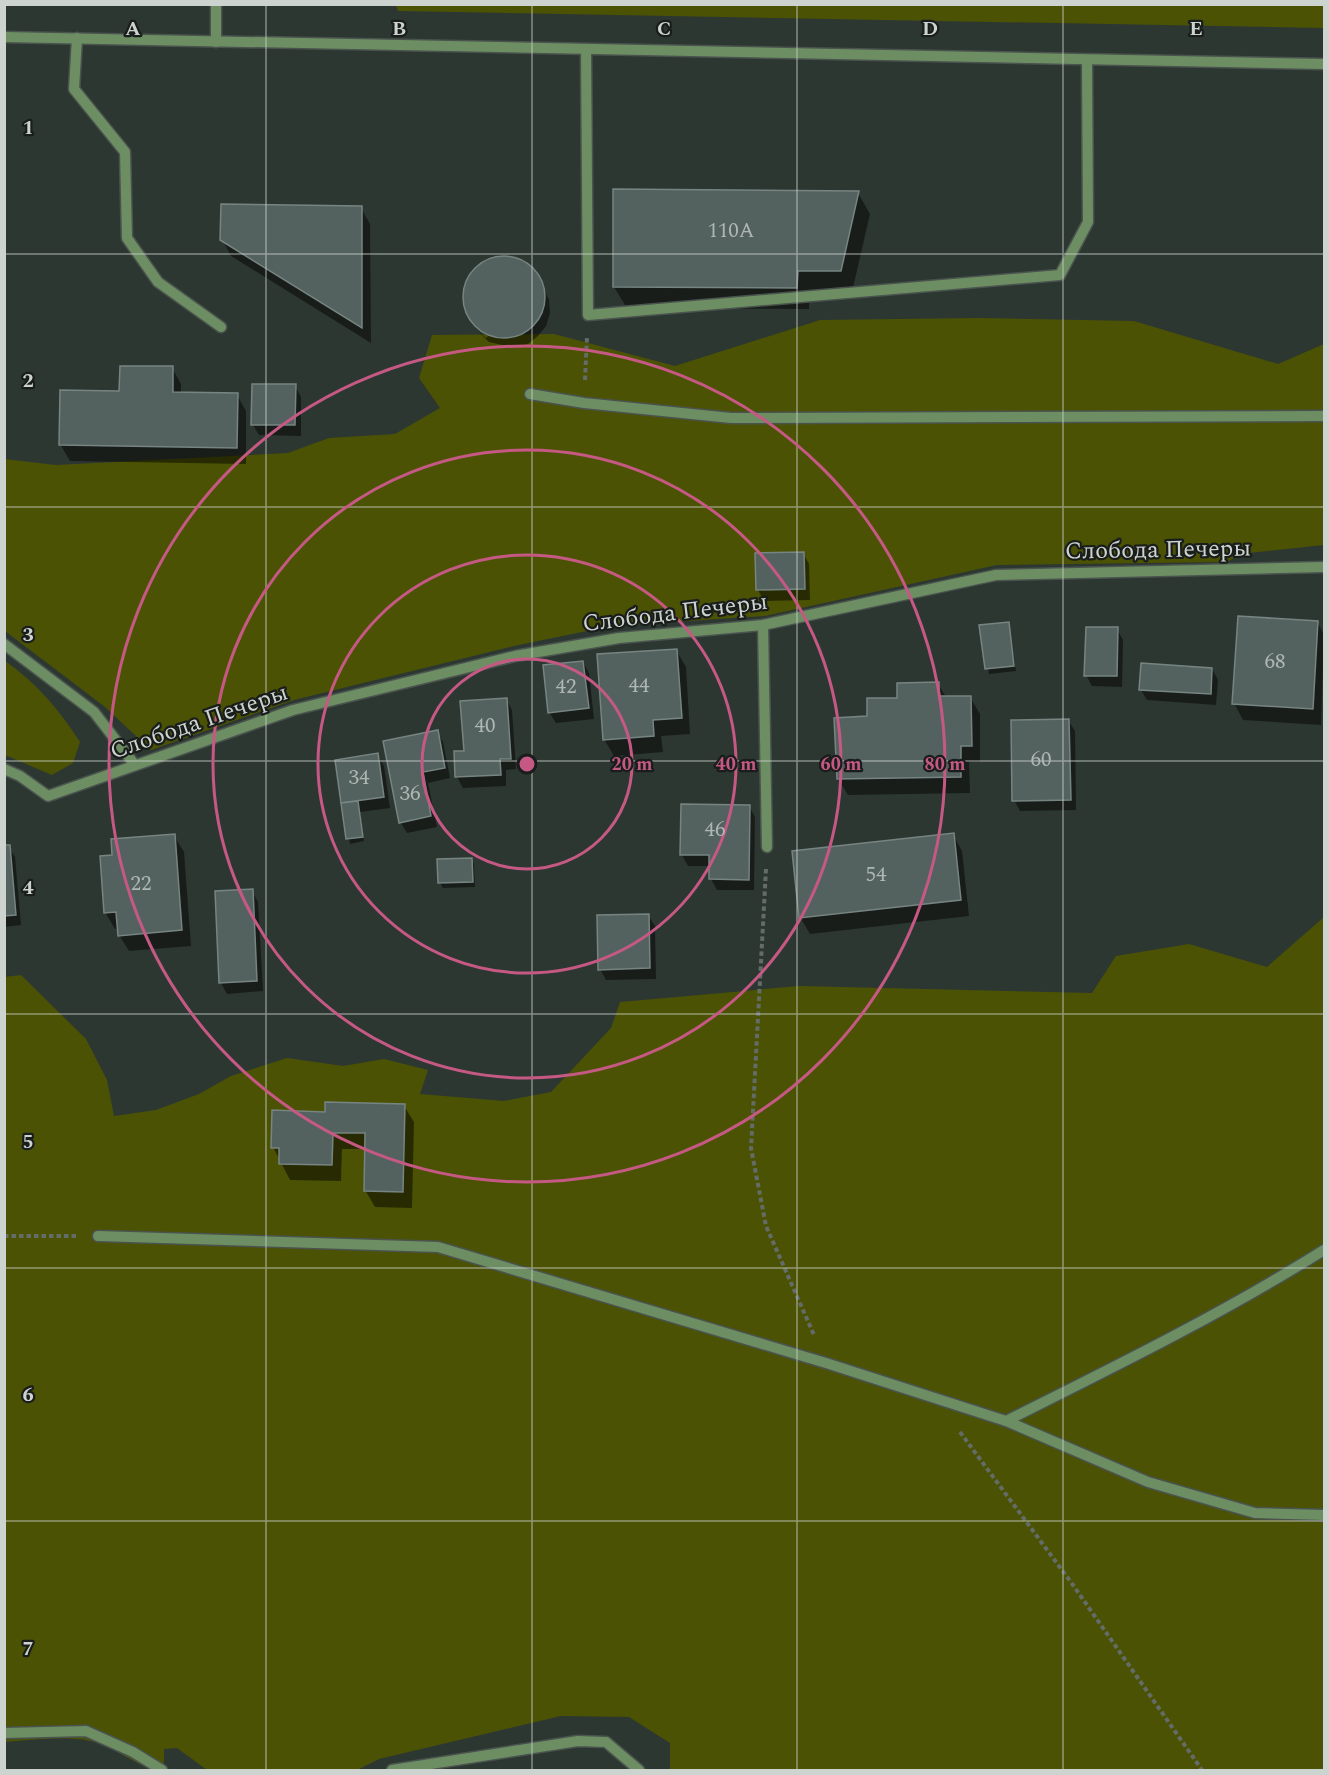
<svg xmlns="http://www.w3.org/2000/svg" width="1329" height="1775" font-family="Spectral,serif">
<rect width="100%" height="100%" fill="#2d3732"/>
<!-- green -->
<g fill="#4b5204">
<path d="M1324,4V28L398,11L396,5Z"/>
<path d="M980,318L1134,321L1278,364L1324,344V545L1239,554L1228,562L997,565L765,616L611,626L514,646L294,700L151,750L105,707L5,631L4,459L56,465L288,453L329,438L395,434L440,408L419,378L432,335L554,334L675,366L820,320Z"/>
<path d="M5,661C36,682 60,711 80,742L73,763L52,775L5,755Z"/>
<path d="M1324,917V1770H670V1743L629,1717L561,1716L379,1759L357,1770H207L177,1748L164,1749V1770C138,1770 119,1748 95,1742C72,1735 28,1740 5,1742L4,977L21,975L86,1039L107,1080L114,1116L156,1110L199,1094L231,1076L287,1058L343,1066L384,1059L428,1070L420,1094L504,1101L551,1092L611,1028L620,1002L799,986L1092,993L1116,956L1189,944L1267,967Z"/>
</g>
<!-- shadow -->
<g fill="#0007">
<path d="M858,193L870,214L852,292H809V309L627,308L614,287Z"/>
<path d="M361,208L370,224L371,343L231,256L222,239Z"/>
<path d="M491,259L517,260L528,266L537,275L549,300L550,313L546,326L538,336L528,344L515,348L489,342L477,330L486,338L488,336L473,322L467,310L466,285L480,265Z"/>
<path d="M172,368L181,384V394L237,395L246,411V464L70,461L60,444L121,392Z"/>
<path d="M295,386L301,397V436L259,435L253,425Z"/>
<path d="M803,553L809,564L810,600L764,601L758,590L757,555Z"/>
<path d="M1318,623L1324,635L1321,725L1243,720L1234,703Z"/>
<path d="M1008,624L1016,671L989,674L981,626Z"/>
<path d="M1117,629L1123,640L1122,687L1092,686L1086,675Z"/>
<path d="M676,650L686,667L690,734L661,736L663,752L614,756L604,739Z"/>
<path d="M583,662L589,673L594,719L556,723L549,712Z"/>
<path d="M1212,669L1218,680L1216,705L1147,700L1141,690Z"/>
<path d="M938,684L946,697H970L980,714V762H969L970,793L848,795L838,779L868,717Z"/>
<path d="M506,699L512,710L516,769L506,770V786L463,788L457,777L465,752Z"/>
<path d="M1068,720L1075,731L1076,810L1020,811L1014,800Z"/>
<path d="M437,732L443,742L450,778L428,783L437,827L407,833L401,823Z"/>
<path d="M377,755L384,766L390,808L360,812L364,841L350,844L336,761Z"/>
<path d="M749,806L755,817L754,890H717L711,879V866H688L682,855Z"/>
<path d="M953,835L962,851L969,916L810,934L800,917Z"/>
<path d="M174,836L184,852L191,946L129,951L119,935V929H115L105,912L114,856Z"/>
<path d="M4,847H9L15,857L21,925L4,927Z"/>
<path d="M471,859L474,864L475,887L443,888L440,883Z"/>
<path d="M252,891L258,902L263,991L227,994L221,983Z"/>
<path d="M648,915L655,926L656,979L606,980L600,969Z"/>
<path d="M404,1106L414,1122L412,1208L375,1207L365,1190L366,1149H342L341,1181L290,1180L273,1147L326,1113Z"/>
</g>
<!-- building -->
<g fill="#54625f" stroke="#768482" stroke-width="1.5">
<path d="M613,189L859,191L841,271H798L797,288L613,287Z"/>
<path d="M221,204L362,206V328L220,240Z"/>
<circle cx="504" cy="297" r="41"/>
<path d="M120,366H173V392L238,393L237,448L59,445L60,390L119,391Z"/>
<path d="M252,384H296L295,425H251Z"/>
<path d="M804,552L805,589L756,590L755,553Z"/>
<path d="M1238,616L1318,621L1313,709L1232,704Z"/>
<path d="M1009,622L1014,666L985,669L979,625Z"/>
<path d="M1086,627H1118L1117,676H1084Z"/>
<path d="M677,649L682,718L653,720L654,736L603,740L597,654Z"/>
<path d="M583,661L589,708L548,713L543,665Z"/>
<path d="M1141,663L1212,668L1211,694L1139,690Z"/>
<path d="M939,682V696H971L972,746H961V777L837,779L834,718L867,716V698H897V683Z"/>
<path d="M507,698L511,759H500L501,775L455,777L454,751H464L460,701Z"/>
<path d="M1069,719L1071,800L1012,801L1011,720Z"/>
<path d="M438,730L445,768L423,772L431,816L399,823L383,741Z"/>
<path d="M378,753L384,797L341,803L335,760Z"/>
<path d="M358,801L363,837L346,839L341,803Z"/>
<path d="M681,804L750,805L749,880L709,879V855H680Z"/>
<path d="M954,833L961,900L799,918L792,851Z"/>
<path d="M175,834L182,930L118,936L116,912L104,913L100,856L112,855L111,839Z"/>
<path d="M4,845H10L16,915L4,916Z"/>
<path d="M472,858L473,882L438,883L437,859Z"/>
<path d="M253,889L257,981L219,983L215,891Z"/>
<path d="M649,914L650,968L598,970L597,915Z"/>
<path d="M325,1102L405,1104L403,1192L364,1191L365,1133H333L332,1165L279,1164V1148H271L272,1110L325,1112Z"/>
</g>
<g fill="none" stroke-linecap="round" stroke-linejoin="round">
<!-- minor casing -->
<g stroke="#4a534e" stroke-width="13">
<g id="minor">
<path d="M4,37L1324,64"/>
<path d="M77,38L74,89L125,152L127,238L158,282L221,327"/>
<path d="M216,42V4"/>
<path d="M586,49L588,315L1060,275L1088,222L1087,60"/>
<path d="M530,394L584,403L731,418L1324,416"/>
<path d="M763,625L767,847"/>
<path d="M4,644L94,712L135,765"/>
<path d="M4,769L20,776L48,796L293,710L515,656L619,638L763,625L996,575L1324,567"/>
<path d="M98,1236L438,1247L826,1363L1006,1421L1148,1482L1255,1513L1324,1515"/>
<path d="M1006,1421C1114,1367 1222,1314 1324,1250"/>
<path d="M4,1733L86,1731L133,1752L162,1770"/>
<path d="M392,1770L578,1741L606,1742L639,1770"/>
</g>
</g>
<!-- path -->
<g stroke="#636c67" stroke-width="4" stroke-dasharray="4.5 3" stroke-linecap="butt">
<path d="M132,6V4"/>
<path d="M585,380L587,337"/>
<path d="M766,869L751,1148L766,1226L814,1335"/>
<path d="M4,1236H76"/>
<path d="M960,1432L1073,1585L1202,1770"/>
</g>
<!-- minor -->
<use href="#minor" stroke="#6c8e62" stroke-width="10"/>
</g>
<!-- grid -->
<path fill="none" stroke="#cdd3cf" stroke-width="1.5" stroke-opacity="0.55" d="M266,4V1770M532,4V1770M797,4V1770M1063,4V1770M4,254H1324M4,507H1324M4,761H1324M4,1014H1324M4,1268H1324M4,1521H1324"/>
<!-- distance rings -->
<g fill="none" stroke="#c65984" stroke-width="3">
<circle cx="527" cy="764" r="105"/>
<circle cx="527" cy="764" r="209"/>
<circle cx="527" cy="764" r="314"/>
<circle cx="527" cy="764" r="418"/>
</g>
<g text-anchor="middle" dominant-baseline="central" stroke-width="4.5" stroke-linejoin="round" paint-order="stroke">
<!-- number labels -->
<g font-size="21" fill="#afb7b3">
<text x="731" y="231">110А</text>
<text x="1275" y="662">68</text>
<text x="639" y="686">44</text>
<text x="566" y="687">42</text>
<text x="485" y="726">40</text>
<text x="1041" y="760">60</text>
<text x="359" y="778">34</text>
<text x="410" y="794">36</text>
<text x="715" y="830">46</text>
<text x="876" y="875">54</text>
<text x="141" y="884">22</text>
</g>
<!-- street labels -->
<g font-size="24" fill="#cdd3cf" stroke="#191d1b">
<text transform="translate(1158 550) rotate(-1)">Слобода Печеры</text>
<text transform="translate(675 613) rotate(-7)">Слобода Печеры</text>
<text transform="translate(199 722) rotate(-19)">Слобода Печеры</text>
</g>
</g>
<g font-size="20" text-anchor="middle" font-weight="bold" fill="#cdd3cf" stroke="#191d1b" stroke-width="4.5" stroke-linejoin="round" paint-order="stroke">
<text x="133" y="35">A</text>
<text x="399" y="35">B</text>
<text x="664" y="35">C</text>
<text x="930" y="35">D</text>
<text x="1196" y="35">E</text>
<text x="28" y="134">1</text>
<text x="28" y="387">2</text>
<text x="28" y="641">3</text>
<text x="28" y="894">4</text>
<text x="28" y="1148">5</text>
<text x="28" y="1401">6</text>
<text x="28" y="1655">7</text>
</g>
<circle cx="527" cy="764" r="9" fill="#c65984" stroke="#191d1b" stroke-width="3"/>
<g font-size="18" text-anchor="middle" font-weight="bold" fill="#c65984" stroke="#191d1b" stroke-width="4.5" stroke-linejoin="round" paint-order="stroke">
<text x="632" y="770">20 m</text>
<text x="736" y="770">40 m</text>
<text x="841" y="770">60 m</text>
<text x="945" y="770">80 m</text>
</g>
<!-- border -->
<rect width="1329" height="1775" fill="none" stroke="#cdd3cf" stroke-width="12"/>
</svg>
